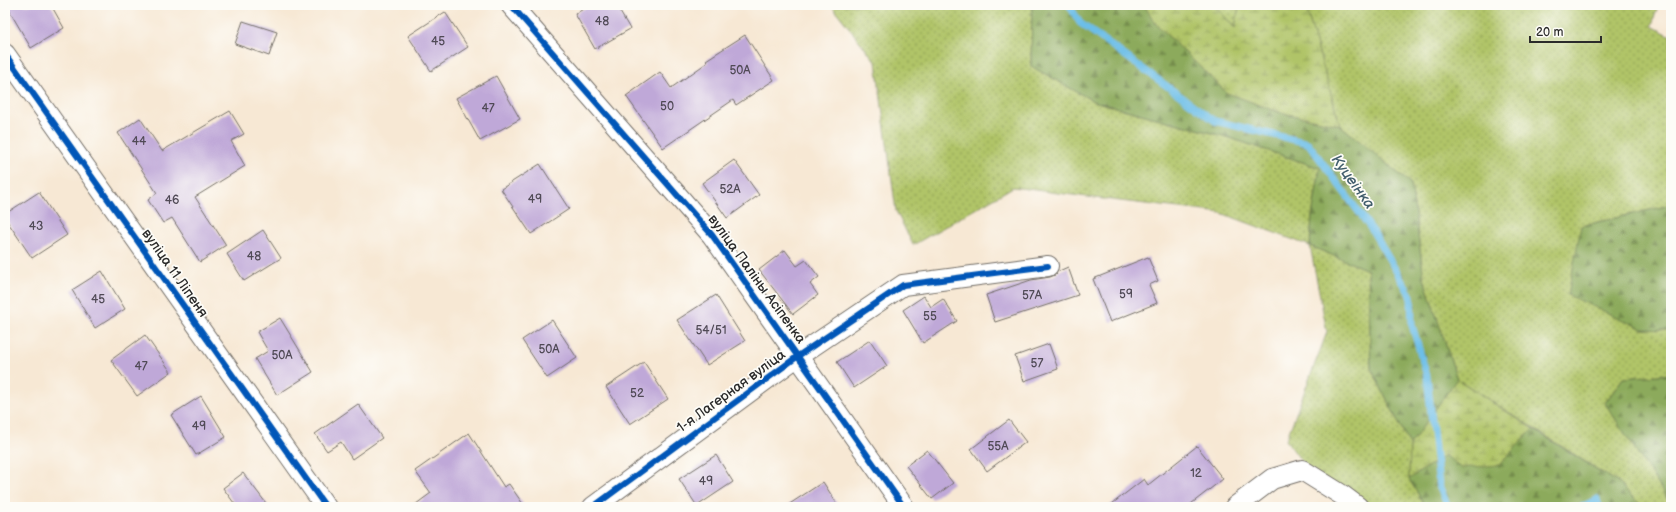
<svg xmlns="http://www.w3.org/2000/svg" width="1676" height="512" font-family="'Balsamiq Sans',sans-serif">
<defs>
<pattern id="grass-dots" width="8" height="8" patternUnits="userSpaceOnUse"><rect width="8" height="8" fill="#b0c468"/><path d="M2 2h.1M6 6h.1" fill="none" stroke="#8f9f56" stroke-width="1.8" stroke-linecap="round"/></pattern>
<pattern id="forest-firs" width="22" height="20" patternUnits="userSpaceOnUse"><rect width="22" height="20" fill="#8caa5c"/><path d="M5 1l3.5 6h-7zM16 11l3.5 6h-7z" fill="#738b4c"/></pattern>
<pattern id="wetland-marsh" width="20" height="14" patternUnits="userSpaceOnUse"><rect width="20" height="14" fill="#b0c468"/><path d="M1 5h8M5 5V1M11 12h8M15 12V8" fill="none" stroke="#8f9f56"/></pattern>
</defs>
<rect width="100%" height="100%" fill="#fdfcf7"/>
<filter id="ink" filterUnits="userSpaceOnUse"><feTurbulence type="fractalNoise" baseFrequency=".025" numOctaves="2"/><feDisplacementMap in="SourceGraphic" scale="8" xChannelSelector="R" yChannelSelector="G"/><feConvolveMatrix kernelMatrix="1 2 1 2 8 2 1 2 1" color-interpolation-filters="sRGB"/></filter>
<filter id="wash" filterUnits="userSpaceOnUse"><feTurbulence type="fractalNoise" baseFrequency=".012" numOctaves="4" result="noise"/><feDisplacementMap in="SourceGraphic" scale="16" xChannelSelector="R" yChannelSelector="G"/><feGaussianBlur stdDeviation="0.9" result="paint"/><feColorMatrix in="noise" values="0 0 0 0 0 0 0 0 0 0 0 0 0 0 0 0 0 1.4 0 .05"/><feComposite in="paint" operator="in"/></filter>
<g filter="url(#wash)">
<rect width="100%" height="100%" fill="#f7e8d4"/>
<!-- grass -->
<g fill="url(#grass-dots)" stroke="#6e784a">
<path d="M831,5H1032L1031,66L1093,101L1227,137L1320,168L1312,216L1310,246L1368,270L1371,368L1410,445L1409,479L1426,507H1348L1313,477L1286,440L1327,332L1310,246L1221,213L1095,198L1013,187L913,245L896,211L876,62Z"/>
<path d="M1214,5H1239L1235,28Z"/>
<path d="M1305,5H1550L1561,9L1562,5H1658L1652,26L1671,36V205L1581,226L1643,329L1671,330V374L1623,378L1605,403L1671,504V507H1642L1620,484L1457,379L1424,279L1411,184L1340,125Z"/>
</g>
<!-- forest -->
<g fill="url(#forest-firs)" stroke="#5c6a44">
<path d="M1032,5H1144L1156,24L1227,93L1279,112L1340,125L1411,184L1424,279L1457,379L1410,445L1371,368L1368,270L1310,246L1312,217L1320,168L1227,137L1093,101L1031,66Z"/>
<path d="M1671,205V330L1643,329L1568,295L1581,226Z"/>
<path d="M1671,374V504L1605,403L1623,378Z"/>
<path d="M1533,429L1620,484L1642,507H1426L1409,479L1445,455L1499,465Z"/>
</g>
<!-- wetland -->
<g fill="url(#wetland-marsh)" stroke="#6e784a">
<path d="M1144,5H1214L1235,28L1239,5H1305L1340,125L1279,112L1227,93L1156,24Z"/>
<path d="M1457,379L1533,429L1499,465L1462,468L1445,455L1409,479L1410,445Z"/>
</g>
<g fill="none" stroke-linecap="round" stroke-linejoin="round">
<!-- stream -->
<g stroke="#6cbee8" stroke-width="7">
<path d="M1069,5L1080,23L1215,121L1308,143L1372,230L1411,296L1412,325L1427,376L1439,485L1448,507"/>
<path d="M1582,507L1597,499L1599,507"/>
</g>
</g>
<g id="blocks">
<!-- building -->
<g fill="#bfa8d8">
<path d="M6,5H51L64,28L31,48Z"/>
<path d="M590,5H616L630,29L595,49L575,14Z"/>
<path d="M445,12L468,47L431,71L408,36Z"/>
<path d="M243,21L277,32L269,56L235,44Z"/>
<path d="M745,35L774,80L736,105L733,100L663,148L626,96L660,72L671,88L708,62L706,60Z"/>
<path d="M496,76L520,119L480,141L456,98Z"/>
<path d="M230,111L244,134L231,141L245,166L195,197L226,245L200,262L172,218L163,223L148,200L157,193L118,133L140,118L162,151Z"/>
<path d="M734,160L759,195L727,218L702,183Z"/>
<path d="M540,164L569,209L531,234L501,189Z"/>
<path d="M39,192L67,235L32,258L5,218V214Z"/>
<path d="M263,230L281,258L244,281L227,254Z"/>
<path d="M785,250L797,266L806,260L819,277L810,284L818,295L793,314L759,270Z"/>
<path d="M1148,257L1158,281L1149,285L1157,303L1110,322L1093,279Z"/>
<path d="M1068,267L1078,295L995,322L986,295L1031,280L1050,277L1055,275L1059,271Z"/>
<path d="M102,271L125,309L95,328L72,290Z"/>
<path d="M716,295L745,341L707,365L677,320Z"/>
<path d="M924,296L931,307L943,299L957,321L923,343L903,310Z"/>
<path d="M280,318L313,372L277,395L255,359L268,351L257,332Z"/>
<path d="M552,320L577,358L547,378L522,340Z"/>
<path d="M145,335L171,372L137,396L111,360Z"/>
<path d="M870,340L887,366L854,388L837,362Z"/>
<path d="M1049,344L1058,369L1024,381L1015,356Z"/>
<path d="M644,362L668,399L630,424L606,387Z"/>
<path d="M201,396L226,437L196,455L171,415Z"/>
<path d="M358,404L382,438L352,459L341,442L327,451L315,434Z"/>
<path d="M1009,420L1026,442L987,471L971,449Z"/>
<path d="M469,433L504,487L509,484L525,507H412L431,493L415,471Z"/>
<path d="M1197,446L1223,479L1187,507H1108L1144,479L1148,485Z"/>
<path d="M927,450L953,483L932,499L906,466Z"/>
<path d="M716,455L733,482L697,506L679,479Z"/>
<path d="M243,473L269,507H237L223,488Z"/>
<path d="M823,482L839,507H785Z"/>
</g>
</g>
</g>
<g filter="url(#ink)">
<use href="#blocks" fill-opacity="0" stroke="#726d66" stroke-width="1"/>
<g fill="none" stroke-linecap="round" stroke-linejoin="round">
<!-- minor casing -->
<g stroke="#726d66" stroke-width="22">
<g id="minor">
<path d="M511,5L712,235L904,507"/>
<path d="M5,54L326,507"/>
<path d="M593,507L798,356L903,285L1048,266"/>
<path d="M1235,507L1272,479L1302,470L1342,495L1358,507"/>
</g>
</g>
<!-- minor -->
<use href="#minor" stroke="#fff" stroke-width="20"/>
<!-- cycleway casing -->
<g stroke="#fdfcf7" stroke-width="8">
<g id="cycleway">
<path d="M511,5L712,235L904,507"/>
<path d="M5,54L326,507"/>
<path d="M593,507L798,356L903,285L1048,266"/>
</g>
</g>
<!-- cycleway -->
<use href="#cycleway" stroke="#0057b8" stroke-width="6"/>
</g>
</g>
<g text-anchor="middle" dominant-baseline="central" stroke-width="3.5" stroke-linejoin="round" paint-order="stroke">
<!-- number labels -->
<g font-size="12" fill="#504a56">
<text x="602" y="21">48</text>
<text x="438" y="41">45</text>
<text x="740" y="70">50А</text>
<text x="667" y="106">50</text>
<text x="488" y="108">47</text>
<text x="139" y="141">44</text>
<text x="730" y="189">52А</text>
<text x="535" y="199">49</text>
<text x="172" y="200">46</text>
<text x="36" y="226">43</text>
<text x="254" y="256">48</text>
<text x="1126" y="294">59</text>
<text x="1032" y="295">57А</text>
<text x="98" y="299">45</text>
<text x="930" y="316">55</text>
<text x="711" y="330">54/51</text>
<text x="549" y="349">50А</text>
<text x="282" y="355">50А</text>
<text x="1037" y="363">57</text>
<text x="141" y="366">47</text>
<text x="637" y="393">52</text>
<text x="199" y="426">49</text>
<text x="998" y="446">55А</text>
<text x="1196" y="473">12</text>
<text x="706" y="481">49</text>
</g>
<!-- street labels -->
<g font-size="14" fill="#2b2b2b" stroke="#fdfcf7">
<text transform="translate(175 273) rotate(55)">вуліца 11 Ліпеня</text>
<text transform="translate(757 279) rotate(54)">вуліца Паліны Асіпенка</text>
<text transform="translate(731 391) rotate(-36)">1-я Лагерная вуліца</text>
</g>
<!-- water labels -->
<g font-size="15" font-style="italic" fill="#425e6d" stroke="#fdfcf7">
<text transform="translate(1353 182) rotate(54)">Куцеінка</text>
</g>
</g>
<!-- margin -->
<rect width="1676" height="512" fill="none" stroke="#fdfcf7" stroke-width="20"/>
<!-- scale -->
<path d="M1530 36v6h71v-6" fill="none" stroke="#2b2b2b" stroke-width="2"/>
<text x="1536" y="36" font-size="12" fill="#2b2b2b" stroke="#fdfcf7" stroke-width="3" paint-order="stroke">20 m</text>
</svg>
